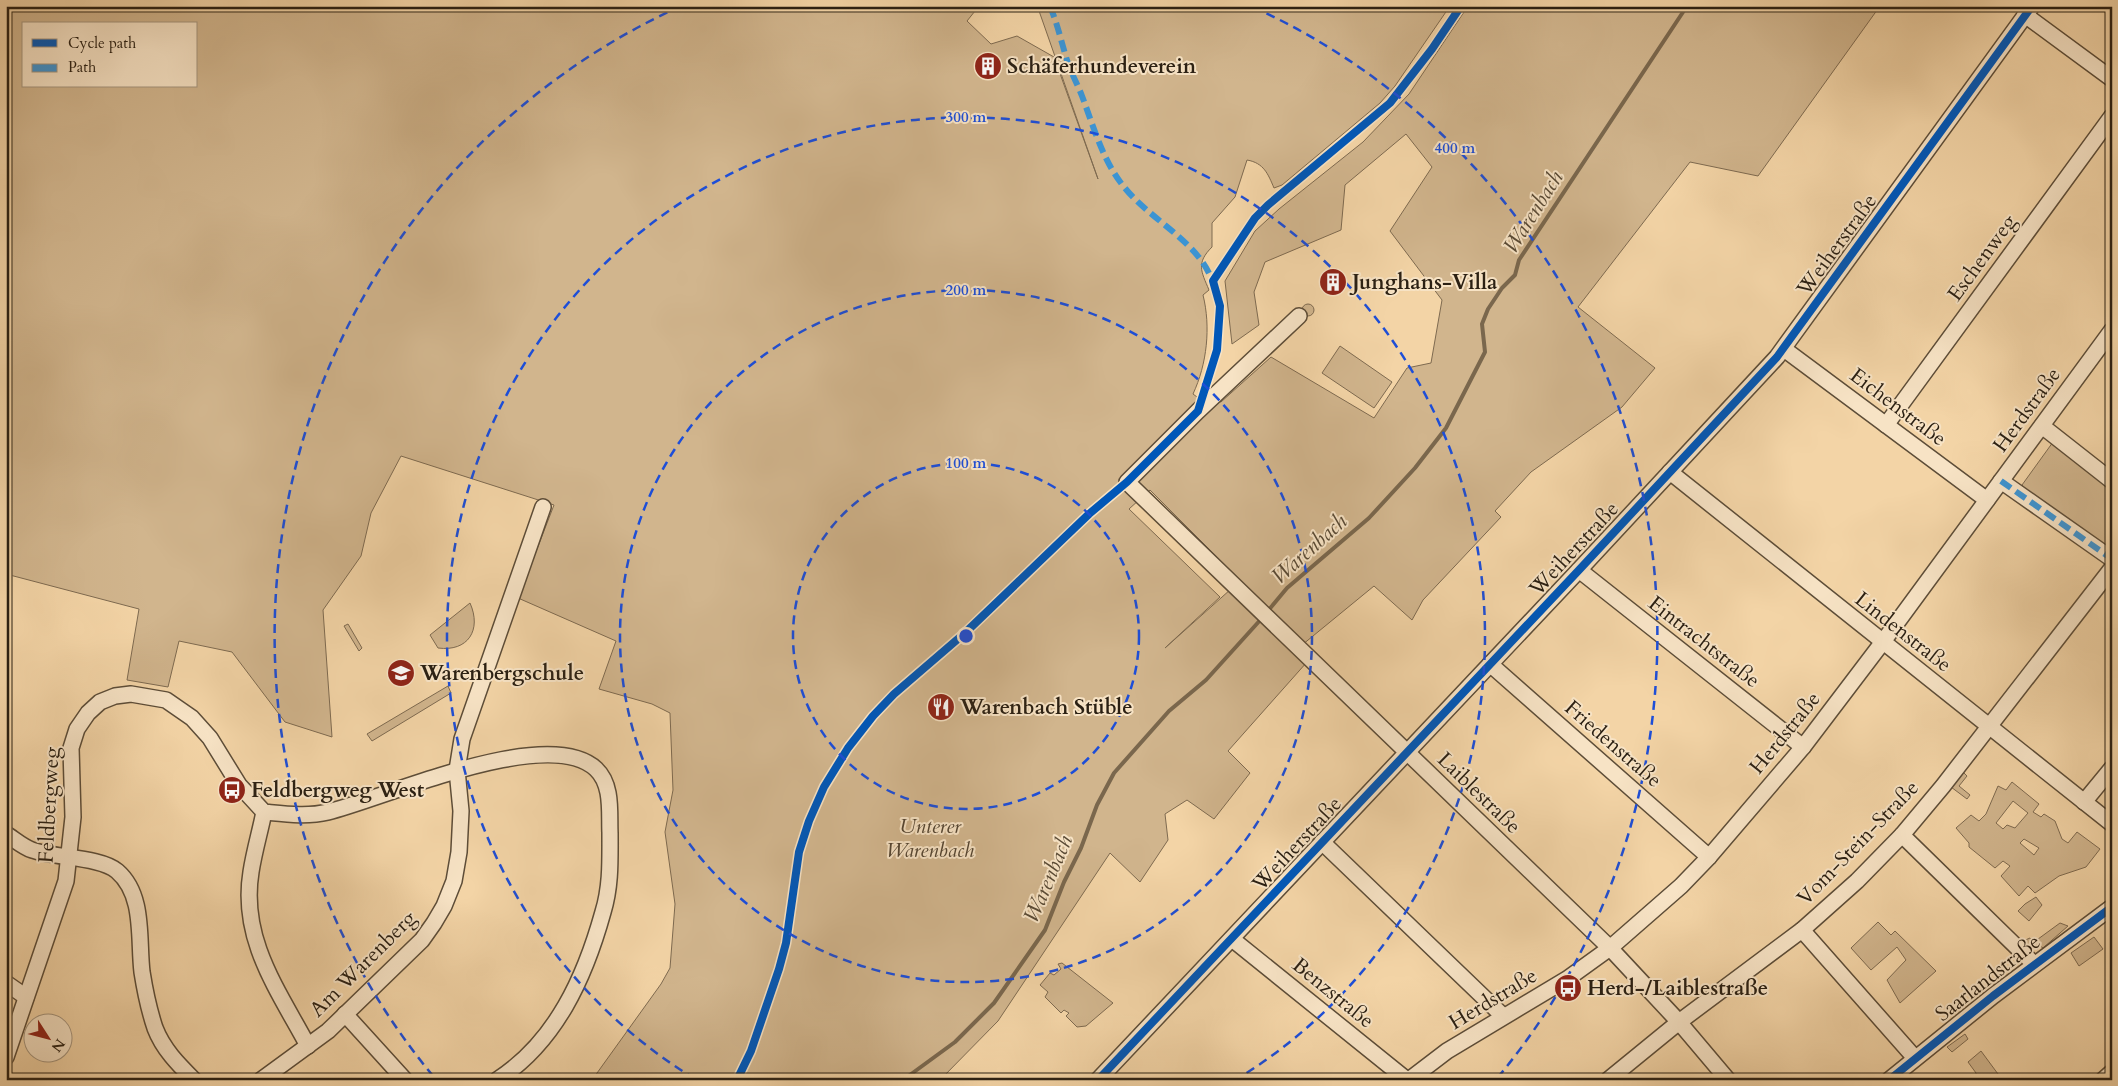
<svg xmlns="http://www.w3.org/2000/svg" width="2118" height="1086" font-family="Cardo,serif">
<rect width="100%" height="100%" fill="#f3d4a6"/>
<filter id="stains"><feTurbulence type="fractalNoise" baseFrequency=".004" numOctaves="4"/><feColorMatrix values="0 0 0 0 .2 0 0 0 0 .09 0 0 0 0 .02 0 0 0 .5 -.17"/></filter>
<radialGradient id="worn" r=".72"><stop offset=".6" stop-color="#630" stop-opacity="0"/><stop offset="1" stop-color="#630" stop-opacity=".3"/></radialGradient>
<!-- green -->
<g fill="#d1b58d" stroke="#7e6a50" fill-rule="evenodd">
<path d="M6,6H979L967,21L991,44L1017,36L1054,57L1098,179L1038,8L1034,6H1450L1395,86L1380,103L1282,185L1274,188C1268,174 1264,163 1247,160L1235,197L1212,223V247C1196,263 1201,271 1209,290L1203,295C1211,327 1207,364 1193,394L1197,397L1221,402L1271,357L1374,418L1407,368L1431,363L1442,300L1390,231L1432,167L1406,134L1345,185L1341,230L1265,262L1254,292L1259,325L1232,344L1225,281L1255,231L1279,209L1363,142L1409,94L1468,6H1880L1758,176L1690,162L1578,307L1655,368L1622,407L1531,472L1495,511L1501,517L1423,600L1412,620L1374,586L1302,645L1255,595L1150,490L1129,509L1220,597L1165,648L1231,589L1307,662L1228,751L1250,773L1214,819L1187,800L1165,814L1168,840L1140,882L1110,853L998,1021L940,1080H592L661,984L670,968L675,904L665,832L673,790L670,713L652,704L599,689L616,641L518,598L554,505L401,456L371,513L361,556L323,610L332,737L285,722L232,652L179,641L168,687L127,680L139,609L6,574ZM24,24H196V86H24Z"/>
<circle cx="1308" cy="310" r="6"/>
<path d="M1340,346L1392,382L1374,408L1322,373Z"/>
<path d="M2053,442L2112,489V553L2030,496L2022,485Z"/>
<path d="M470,603C482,630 468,652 438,648L430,635Z"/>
<path d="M348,624L362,648L359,651L344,626Z"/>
<path d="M448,686L451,693L372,741L367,734Z"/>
<path d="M1963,772L1967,776L1959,786L1970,795L1967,799L1951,787Z"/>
<path d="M2012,782L2039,804L2033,812L2041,817L2044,814L2055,821L2062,839L2068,843L2077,832L2100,849L2086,867L2059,876L2035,893L2028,886L2019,896L2001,876L2010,866L2003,861L1995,868L1969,847V843L1956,828L1971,815L1979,821L1986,814L1998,786L2006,790ZM2013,801L2028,813L2015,828L2007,825L2003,829L1996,823ZM2024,839L2039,848L2034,855L2020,843Z"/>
<path d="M2036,897L2042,905L2029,921L2018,911L2025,904Z"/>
<path d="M1878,922L1891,935L1895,931L1936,971L1900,1003L1887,980L1906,960L1897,947L1871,970L1851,948Z"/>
<path d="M2060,923L2068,926L2043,948L2040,946L2038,949L2030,948L2023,941L2030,938L2034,942Z"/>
<path d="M2094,937L2103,949L2079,966L2071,953Z"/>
<path d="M1062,963L1113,1003L1086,1026L1077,1027L1066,1016L1069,1013L1064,1010L1061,1013L1045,997L1048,992L1040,985L1050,973L1054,975L1061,969L1058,964Z"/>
<path d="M1965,1034L1968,1039L1952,1052L1947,1047Z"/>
<path d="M1981,1051L1998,1074L1996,1080H1976V1073L1968,1062Z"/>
</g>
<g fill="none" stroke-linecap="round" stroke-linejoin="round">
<!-- stream -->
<g stroke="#7a674d" stroke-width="4">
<path d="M1267,612L1287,588L1369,518L1415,468L1446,428L1485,352L1482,324L1488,309L1502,288L1515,275L1519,260L1687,6"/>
<path d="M903,1080L955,1042L994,1003L1045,930L1064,882L1081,848L1097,805L1114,773L1169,711L1206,680L1263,617"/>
</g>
<!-- minor casing -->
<g stroke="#5d4d38" stroke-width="18">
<g id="minor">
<path d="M2025,15L2112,79"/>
<path d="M1299,316L1198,411L1127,482L1610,948L1679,1022L1728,1080"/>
<path d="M1784,349L1987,500"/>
<path d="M1886,425L2112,116"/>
<path d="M2042,426L2112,481"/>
<path d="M1670,472L2112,824"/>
<path d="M2001,481L2112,559"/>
<path d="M1579,570L1803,747"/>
<path d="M1490,664L1709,857"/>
<path d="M2084,802L2112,768"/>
<path d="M264,812C260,832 254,852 251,872C240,939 278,990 308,1046"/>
<path d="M6,834C14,839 23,847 32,850C55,858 101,857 117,871C145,895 138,939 142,972C145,991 149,1010 155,1028C163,1049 178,1064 194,1080"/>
<path d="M1902,835L2034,964"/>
<path d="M1322,842L1503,1016"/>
<path d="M1802,930L1915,1058"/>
<path d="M1232,939L1407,1080"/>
<path d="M6,983L26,997"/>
<path d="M345,1014L405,1080"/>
<path d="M6,1057L66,881L73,817L71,748L77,729L88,713L100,702L115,696L131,694L166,700L192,718L210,738L239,785L264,812C285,814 307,817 328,812C385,798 548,724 596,769C613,785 609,813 610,833C610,860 611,886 603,912C585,977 556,1042 497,1080"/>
<path d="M261,1080L328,1031L422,940L434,923L444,906L454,881L459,852L461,811L457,770L462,739L543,507"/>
<path d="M1098,1080L1579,570L1777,357L2032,6"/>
<path d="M1409,1080L1447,1051L1567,979L1610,948L1681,886L1709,857L1803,747L1882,643L2112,330"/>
<path d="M1608,1080L1679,1022L1802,930L1857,881L1902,835L1943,786L2112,568"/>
<path d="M1889,1080L1993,996L2112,907"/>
<path d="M2103,1080L2112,1072"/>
</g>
</g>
<!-- minor -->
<use href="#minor" stroke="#f7e3c5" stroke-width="15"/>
<!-- quiet -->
<g stroke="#3c94d3" stroke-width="6" stroke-dasharray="12 6" stroke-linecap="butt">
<path d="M1050,6C1057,23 1061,40 1066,57C1070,71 1077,83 1082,96C1093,125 1102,158 1121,183C1148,220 1199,240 1213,283"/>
<path d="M2001,481L2112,559"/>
</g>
<!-- cycleway casing -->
<g stroke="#f7e3c5" stroke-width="11">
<g id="cycleway">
<path d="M737,1080L751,1051L779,969L786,943L799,852L809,821L824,787L848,748L873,716L894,694L966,632L1089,514L1127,482L1198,411L1217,350L1220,306L1213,281L1255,218L1268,205L1390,103L1432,49L1461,6"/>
<path d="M1098,1080L1579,570L1777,357L2032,6"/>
<path d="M1889,1080L1993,996L2112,907"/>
</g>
</g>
<!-- cycleway -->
<use href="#cycleway" stroke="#0057b8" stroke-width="8"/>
</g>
<!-- distance rings -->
<g fill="none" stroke="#1d4ed8" stroke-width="2.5" stroke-dasharray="9 6">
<circle cx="966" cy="636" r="173"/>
<circle cx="966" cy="636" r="346"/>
<path d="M695 1079A519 519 0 1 1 1237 1079"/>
<path d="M433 1076A691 691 0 0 1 679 7M1253 7A691 691 0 0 1 1499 1076"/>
</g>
<!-- icons -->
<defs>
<g id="building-disc" transform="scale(1.4375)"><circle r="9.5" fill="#8f2418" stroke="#f7e3c5"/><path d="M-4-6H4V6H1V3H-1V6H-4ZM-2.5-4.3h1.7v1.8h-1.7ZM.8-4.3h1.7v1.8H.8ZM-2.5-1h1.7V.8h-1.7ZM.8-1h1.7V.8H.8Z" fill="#fff"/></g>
<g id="school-disc" transform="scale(1.4375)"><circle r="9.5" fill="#8f2418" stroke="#f7e3c5"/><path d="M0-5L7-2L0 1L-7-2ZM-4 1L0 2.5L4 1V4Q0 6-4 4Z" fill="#fff"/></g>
<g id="restaurant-disc" transform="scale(1.4375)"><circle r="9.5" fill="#8f2418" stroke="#f7e3c5"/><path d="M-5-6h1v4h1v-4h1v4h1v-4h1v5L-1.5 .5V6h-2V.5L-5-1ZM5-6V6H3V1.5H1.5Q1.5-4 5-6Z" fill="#fff"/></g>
<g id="bus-disc" transform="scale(1.4375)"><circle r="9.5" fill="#8f2418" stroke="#f7e3c5"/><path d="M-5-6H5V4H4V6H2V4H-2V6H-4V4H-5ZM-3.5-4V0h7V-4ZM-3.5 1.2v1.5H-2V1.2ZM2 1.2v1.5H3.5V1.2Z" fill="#fff"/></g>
</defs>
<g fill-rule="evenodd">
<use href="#building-disc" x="988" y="66"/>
<use href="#building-disc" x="1333" y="282"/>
<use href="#school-disc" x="401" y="673"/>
<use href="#restaurant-disc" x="941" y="707"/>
<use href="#bus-disc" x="232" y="790"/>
<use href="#bus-disc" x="1568" y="988"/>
</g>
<g text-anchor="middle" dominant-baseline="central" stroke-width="4" stroke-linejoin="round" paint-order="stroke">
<!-- poi labels -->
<g font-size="21" font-weight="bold" fill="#2b2013" stroke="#f7e3c5" text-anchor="start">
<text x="1007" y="66">Schäferhundeverein</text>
<text x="1352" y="282">Junghans-Villa</text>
<text x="420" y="673">Warenbergschule</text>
<text x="960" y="707">Warenbach Stüble</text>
<text x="251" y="790">Feldbergweg West</text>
<text x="1587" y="988">Herd-/Laiblestraße</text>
</g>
<!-- street labels -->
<g font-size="21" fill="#2b2013" stroke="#f7e3c5">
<text transform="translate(1837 245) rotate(-54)">Weiherstraße</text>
<text transform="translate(1982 258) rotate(-54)">Eschenweg</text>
<text transform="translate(1898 407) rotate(37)">Eichenstraße</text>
<text transform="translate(2027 410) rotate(-54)">Herdstraße</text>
<text transform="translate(1574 549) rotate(-47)">Weiherstraße</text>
<text transform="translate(1903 632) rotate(38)">Lindenstraße</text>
<text transform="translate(1704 642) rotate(38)">Eintrachtstraße</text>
<text transform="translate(1785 733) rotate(-51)">Herdstraße</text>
<text transform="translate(1613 744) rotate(41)">Friedenstraße</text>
<text transform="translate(1479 793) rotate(44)">Laiblestraße</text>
<text transform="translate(49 805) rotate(-87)">Feldbergweg</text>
<text transform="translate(1858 843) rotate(-46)">Vom-Stein-Straße</text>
<text transform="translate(1297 844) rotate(-47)">Weiherstraße</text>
<text transform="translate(363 964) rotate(-45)">Am Warenberg</text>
<text transform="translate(1988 978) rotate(-38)">Saarlandstraße</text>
<text transform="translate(1333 993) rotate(39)">Benzstraße</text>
<text transform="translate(1493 999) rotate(-31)">Herdstraße</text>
</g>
<!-- park labels -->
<g font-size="21" font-style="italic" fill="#544532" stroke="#f7e3c5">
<text x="930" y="826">Unterer<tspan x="930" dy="24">Warenbach</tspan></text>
</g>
<!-- water labels -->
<g font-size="22" font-style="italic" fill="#594a35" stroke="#f7e3c5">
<text transform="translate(1533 212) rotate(-58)">Warenbach</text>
<text transform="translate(1309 549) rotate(-42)">Warenbach</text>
<text transform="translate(1048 879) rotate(-67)">Warenbach</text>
</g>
</g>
<circle cx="966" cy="636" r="8" fill="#1d4ed8" stroke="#f7e3c5" stroke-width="2.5"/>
<g font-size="15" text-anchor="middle" font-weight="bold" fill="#1d4ed8" stroke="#f7e3c5" stroke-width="4" stroke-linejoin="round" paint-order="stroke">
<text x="966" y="122">300 m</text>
<text x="1455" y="153">400 m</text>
<text x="966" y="295">200 m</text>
<text x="966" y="468">100 m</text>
</g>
<!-- margin -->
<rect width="2118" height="1086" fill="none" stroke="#f3d4a6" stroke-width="25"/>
<rect x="8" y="8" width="2103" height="1071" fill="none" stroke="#2b2013" stroke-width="2.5"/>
<rect x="12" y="12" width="2093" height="1061" fill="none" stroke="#2b2013"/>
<!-- legend -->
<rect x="22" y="22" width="175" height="65" fill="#f7e3c5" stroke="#a5957e"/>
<rect x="32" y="39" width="25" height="8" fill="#0057b8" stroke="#a5957e"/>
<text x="68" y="48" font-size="15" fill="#2b2013">Cycle path</text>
<rect x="32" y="64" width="25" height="8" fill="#3c94d3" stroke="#a5957e"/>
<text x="68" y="72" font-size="15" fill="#2b2013">Path</text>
<!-- north arrow -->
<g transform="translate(48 1038) rotate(126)"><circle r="24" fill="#f7e3c5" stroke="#a5957e"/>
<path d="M0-4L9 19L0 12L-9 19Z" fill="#8f2418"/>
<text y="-8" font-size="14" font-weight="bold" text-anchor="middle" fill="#2b2013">N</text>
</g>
<rect width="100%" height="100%" filter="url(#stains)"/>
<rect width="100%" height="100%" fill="url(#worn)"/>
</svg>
